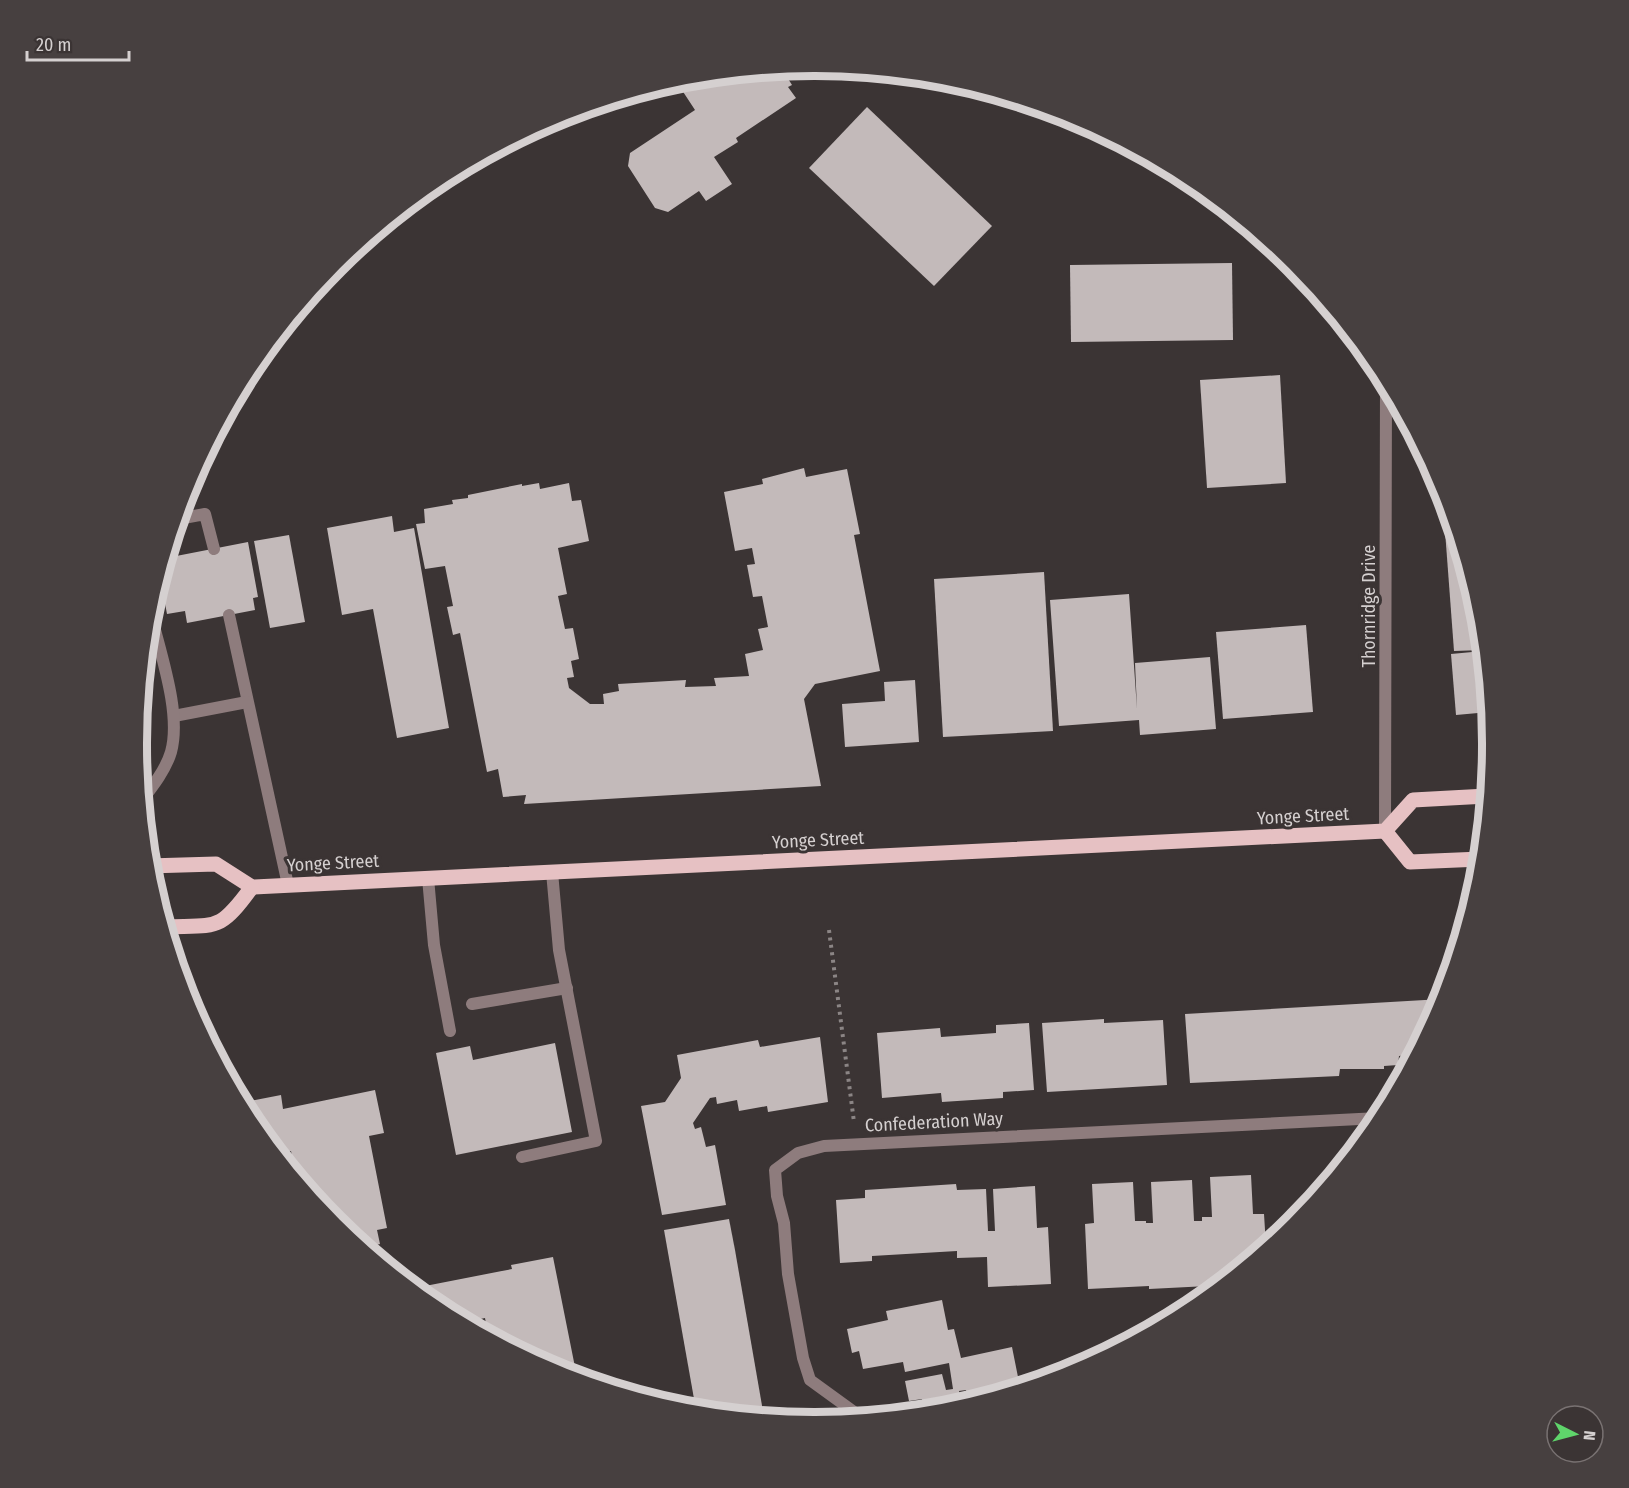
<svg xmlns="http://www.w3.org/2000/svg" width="1629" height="1488" font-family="'Fira Sans Condensed',sans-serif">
<rect width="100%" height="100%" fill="#3b3434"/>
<!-- building -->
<g fill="#c3baba">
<path d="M782,69L792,85L788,87L796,98L736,138L738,142L714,157L732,184L706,201L699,191L668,212L655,208L628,166L630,153L695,110L676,81Z"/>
<path d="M867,107L992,226L934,286L809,168Z"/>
<path d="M1232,263L1233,340L1071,342L1070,265Z"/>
<path d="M1280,375L1286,483L1207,488L1200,380Z"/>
<path d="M804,468L806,477L847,469L860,534L854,535L880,671L815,684L804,699L821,786L524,804L526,795L503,797L498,769L487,772L460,633L453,635L447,607L453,606L445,566L425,569L416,524L425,523L424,509L453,504L452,500L468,498V495L522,484V486L539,483L540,489L569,483L572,501L581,500L589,541L558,548L567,594L558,596L565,629L573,628L579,659L571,661L574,677L567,678L569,688L590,704H604L603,694L619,691L618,684L686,680L685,687L716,686L714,678L749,676L745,654L763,650L758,629L768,627L762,596L753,597L747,565L755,564L752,548L735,551L724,492L763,484L762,479Z"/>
<path d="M1443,504H1447L1480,612L1483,650L1454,651Z"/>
<path d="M392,516L394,532L414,528L449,728L397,738L373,609L342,615L327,528Z"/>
<path d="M289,535L305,622L270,628L254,541Z"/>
<path d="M248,542L258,597L253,598L255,610L187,623L185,611L167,614L160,577L166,558Z"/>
<path d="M1044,572L1053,731L943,737L934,579Z"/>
<path d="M1129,594L1137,709L1135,663L1210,657L1216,729L1140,735L1139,720L1059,726L1050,600Z"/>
<path d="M1306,625L1313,712L1223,719L1216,632Z"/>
<path d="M1483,651L1489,712L1456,715L1451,654Z"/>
<path d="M915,680L919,742L845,747L842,704L885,701L884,682Z"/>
<path d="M1442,999L1414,1054L1399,1056L1398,1065L1384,1066V1069H1340L1339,1076L1190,1083L1185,1014Z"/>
<path d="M1104,1019V1023L1163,1020L1167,1085L1047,1092L1042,1023Z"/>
<path d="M1029,1023L1034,1090L1003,1092V1098L942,1102L941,1093L882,1098L877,1033L940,1028L941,1037L996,1033V1025Z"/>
<path d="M820,1037L828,1102L768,1112L767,1106L739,1111L737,1100L717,1104L716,1097L710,1098L693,1123L695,1129L701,1127L706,1147L715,1145L726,1205L662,1215L641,1106L665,1102L681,1078L677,1055L758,1040L760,1047Z"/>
<path d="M555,1043L572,1132L456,1155L436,1053L470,1046L473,1060Z"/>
<path d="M375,1090L384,1133L369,1136L387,1228L377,1230L380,1244L364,1248L335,1223L296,1176L291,1151L278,1154L256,1127L250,1101L281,1095L283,1109Z"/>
<path d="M1251,1175L1253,1214H1264L1266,1246L1223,1282H1208V1286L1149,1289V1286L1088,1289L1085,1224L1094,1223L1092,1184L1133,1182L1135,1221H1146V1223H1153L1151,1182L1192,1180L1194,1221H1202V1217H1212L1210,1177Z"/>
<path d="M956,1184L957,1190L986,1189L988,1231H995L993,1189L1035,1186L1037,1228L1048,1227L1051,1284L988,1287L987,1257L957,1258V1251L872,1256V1261L840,1263L836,1200L865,1198V1190Z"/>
<path d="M729,1219L735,1250L764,1417L696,1410L664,1230Z"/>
<path d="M553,1257L577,1377L555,1370L488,1335L485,1318L471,1321L472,1326L438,1308L407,1283L419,1280L420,1287L512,1269L511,1265Z"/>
<path d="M942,1300L948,1330L954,1329L961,1358L1012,1347L1018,1377L1029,1375L1030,1384L969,1402L966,1390L959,1391L961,1404L924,1411L922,1399L909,1401L905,1381L942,1374L946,1390L953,1389L949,1363L905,1372L903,1362L863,1369L859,1351L852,1353L847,1329L888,1320L886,1311Z"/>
</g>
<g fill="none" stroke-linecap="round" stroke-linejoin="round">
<!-- path -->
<path stroke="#8b8585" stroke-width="4" stroke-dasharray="3 4.5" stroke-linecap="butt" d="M829,930L854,1122"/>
<!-- service -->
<g stroke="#8e7c7d" stroke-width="12">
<path d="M178,519L205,514L214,549"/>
<path d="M229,615L288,885"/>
<path d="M174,716L247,702"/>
<path d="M142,800C153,786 166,769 171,752C182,712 159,650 150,610"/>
<path d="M428,878L434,945L450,1031"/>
<path d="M472,1004L567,988"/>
<path d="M522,1157L596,1141L559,950L552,872"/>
</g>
<!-- minor -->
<g stroke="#8e7c7d" stroke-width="12">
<path d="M1385,831L1386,381"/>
<path d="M861,1417L810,1380L803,1358L788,1274L784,1223L777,1196L775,1170L798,1153L824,1146L1379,1118"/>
</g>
<!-- primary -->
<g stroke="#e6c1c3" stroke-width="15">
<path d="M1385,831L1410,862L1481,859"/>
<path d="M148,866L216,864L252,887L1385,831L1413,800L1487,796"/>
<path d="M165,927C218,925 219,932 252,887"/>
</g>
</g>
<g text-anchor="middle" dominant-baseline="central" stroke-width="6" stroke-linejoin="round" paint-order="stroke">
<!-- street labels -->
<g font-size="18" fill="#d5d0d0" stroke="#3b3434">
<text transform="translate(1369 606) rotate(-90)">Thornridge Drive</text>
<text transform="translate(1303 816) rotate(-3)">Yonge Street</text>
<text transform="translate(818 840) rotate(-3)">Yonge Street</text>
<text transform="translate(333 863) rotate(-3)">Yonge Street</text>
<text transform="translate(934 1122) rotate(-3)">Confederation Way</text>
</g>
</g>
<!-- crop -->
<path d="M0 0H1629V1488H0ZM814 76H815A667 667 0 0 1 1482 743V745A667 667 0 0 1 815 1412H814A667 667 0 0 1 147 745V743A667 667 0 0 1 814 76Z" fill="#474040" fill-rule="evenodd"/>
<path fill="none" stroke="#d5d0d0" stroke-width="8" d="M814 76H815A667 667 0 0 1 1482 743V745A667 667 0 0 1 815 1412H814A667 667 0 0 1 147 745V743A667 667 0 0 1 814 76Z"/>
<!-- north arrow -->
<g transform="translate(1575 1434) rotate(96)"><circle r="28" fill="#3b3434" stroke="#797272" stroke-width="1.5"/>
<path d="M0-4.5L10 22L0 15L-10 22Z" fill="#5fd56b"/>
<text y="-9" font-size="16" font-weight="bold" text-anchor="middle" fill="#d5d0d0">N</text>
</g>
<!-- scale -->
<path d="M27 51v9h102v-9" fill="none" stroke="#d5d0d0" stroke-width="3"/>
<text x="36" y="51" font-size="18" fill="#d5d0d0" stroke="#3b3434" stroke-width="4.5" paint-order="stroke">20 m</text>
</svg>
